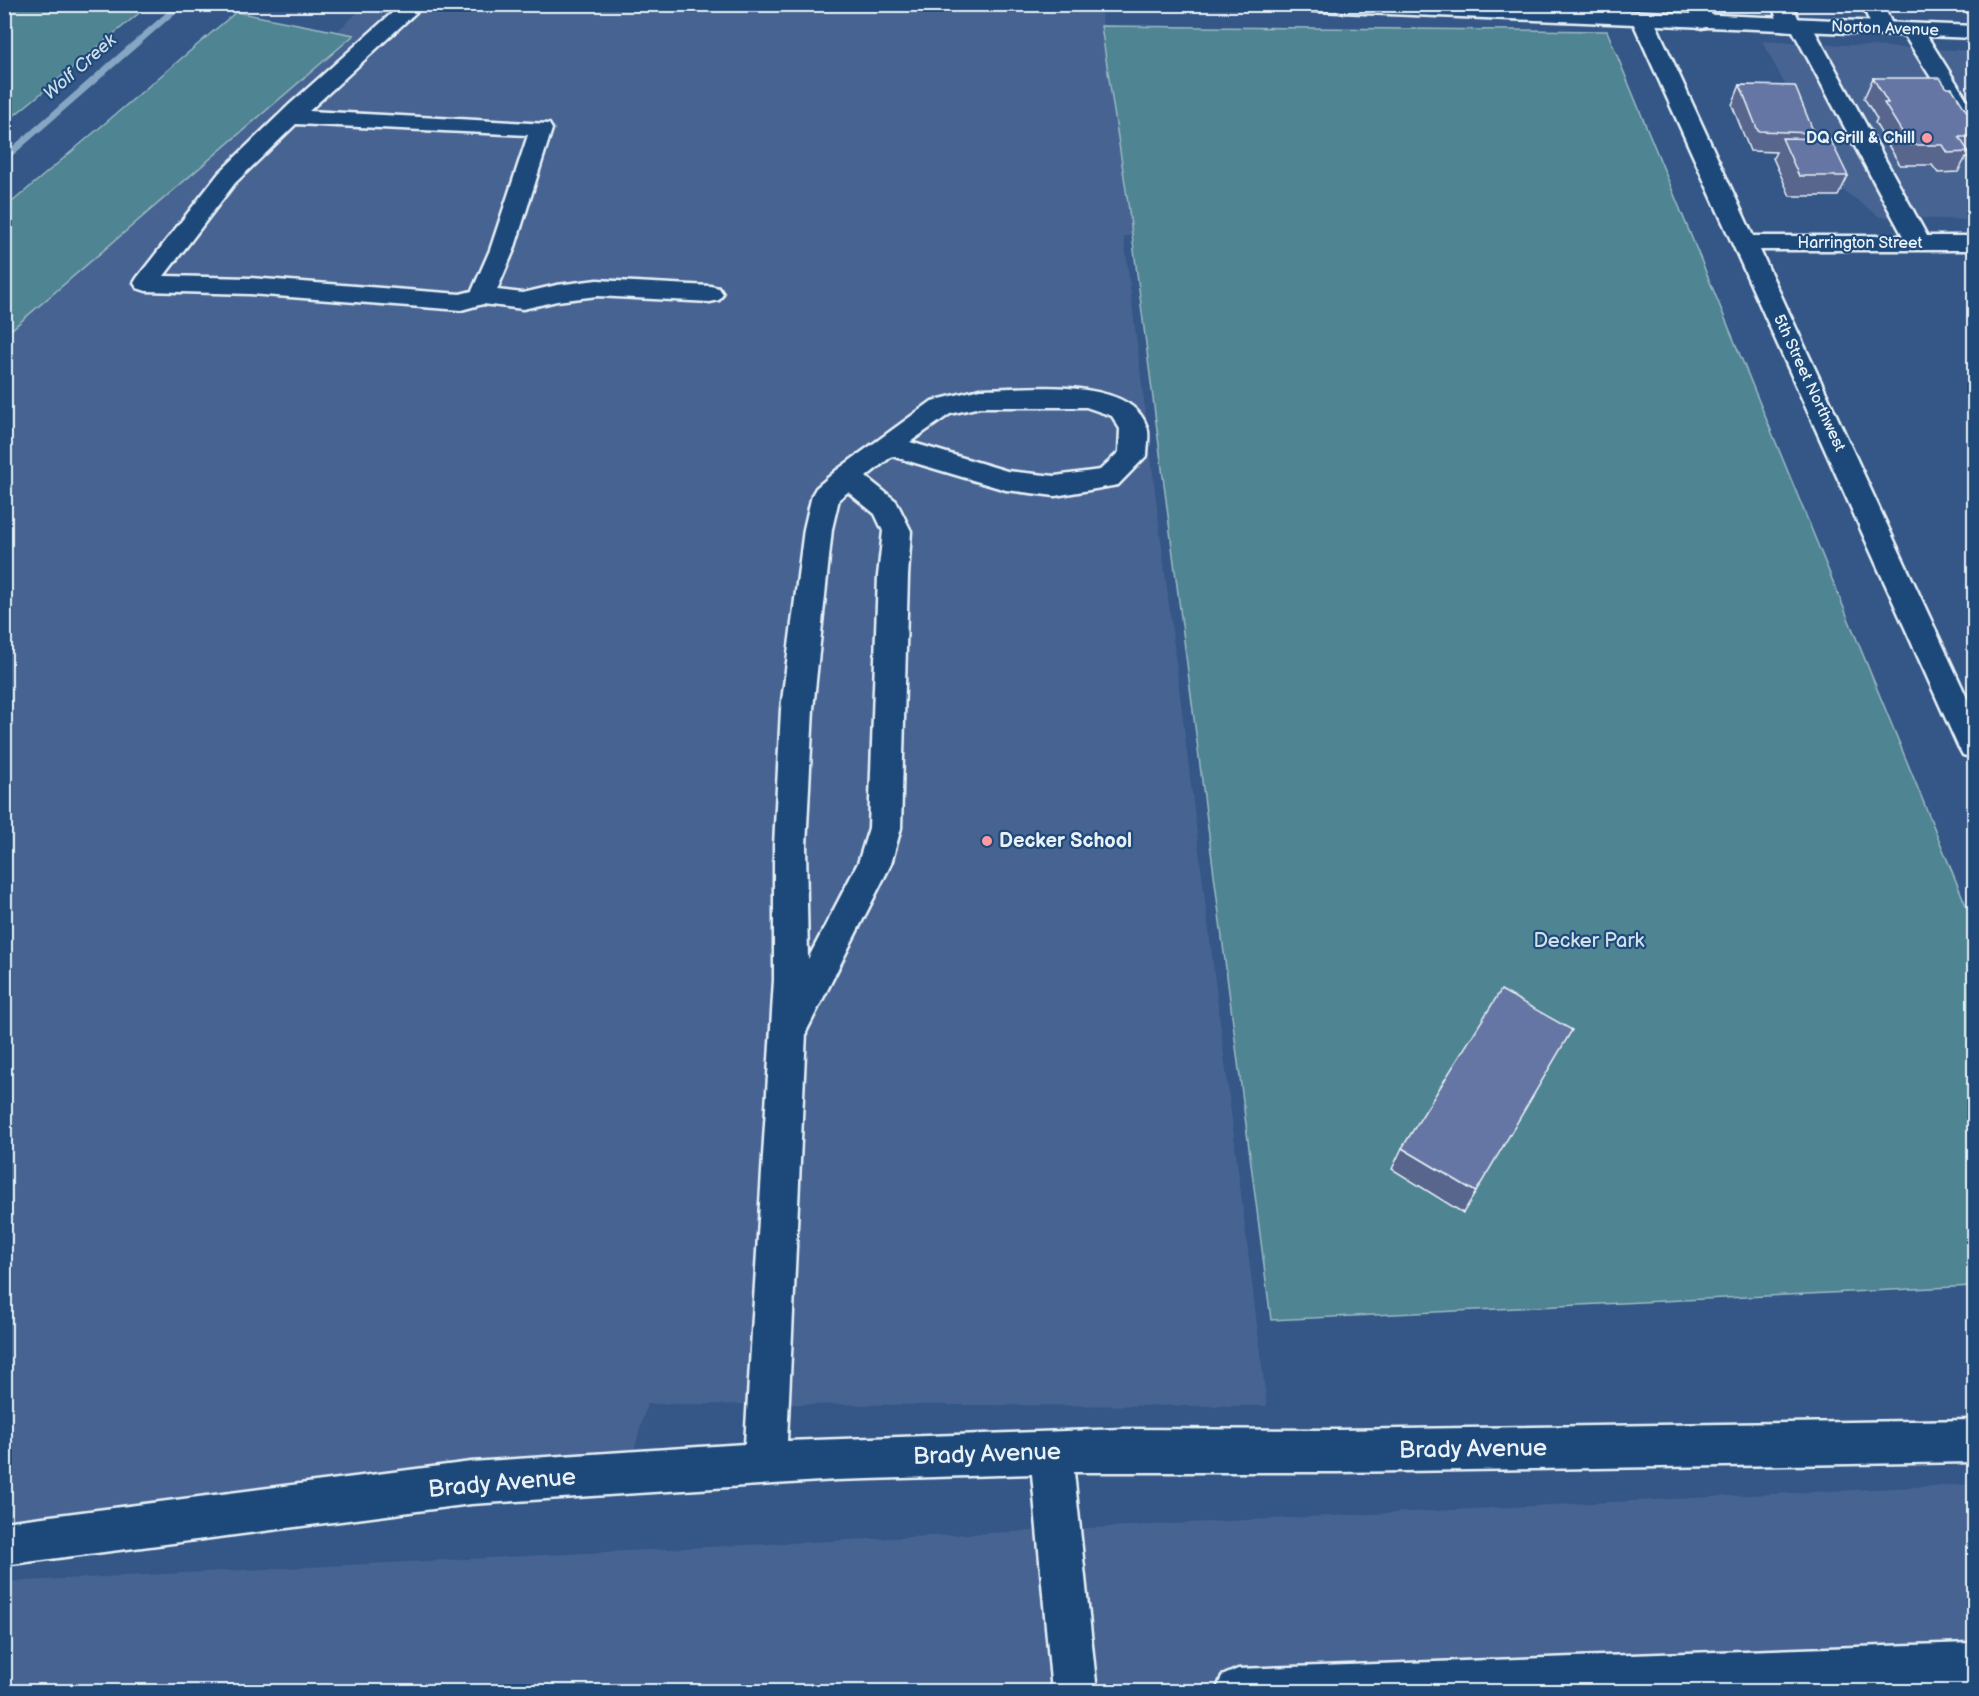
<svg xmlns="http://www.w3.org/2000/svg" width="1979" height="1696" font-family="'Balsamiq Sans',sans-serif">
<rect width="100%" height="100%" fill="#345787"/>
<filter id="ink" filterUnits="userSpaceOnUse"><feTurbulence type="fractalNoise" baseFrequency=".0167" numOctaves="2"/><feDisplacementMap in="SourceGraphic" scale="12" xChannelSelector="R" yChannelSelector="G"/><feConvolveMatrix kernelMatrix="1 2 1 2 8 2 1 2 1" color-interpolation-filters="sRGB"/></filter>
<g filter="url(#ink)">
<!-- built -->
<g fill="#466392">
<path d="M978,4L1101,11L1132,235L1124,237L1267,1406L647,1404L628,1473L5,1544L4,335L366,5Z"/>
<path d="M1762,41L1974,51V220L1880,217L1839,187Z"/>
<path d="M1974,1484V1691H5L4,1582Z"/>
</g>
<!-- green -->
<g fill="#4f8492" stroke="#9cbac5" stroke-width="1.5">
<path d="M5,4H149V5L5,123Z"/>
<path d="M236,12L354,35L5,335V208Z"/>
<path d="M1101,26L1607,31L1974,925V1286L1271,1320L1128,203Z"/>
</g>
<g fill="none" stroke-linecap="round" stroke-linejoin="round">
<!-- stream -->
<path fill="#86a6c3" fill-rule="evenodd" d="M176,4H186L4,163V154Z"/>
<!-- minor casing -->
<g stroke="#e8f1f8" stroke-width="5">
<g id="minor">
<path d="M402,4H425L309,111L549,124L552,129L514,250L497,290L523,293L557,285L597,280L710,286L719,288L723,294L719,300L710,302L597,296L557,301L523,309L483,304L461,310L250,294L146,291L137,288L134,283L137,278L219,173L289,105ZM296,124L528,135L490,250L472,291L460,294L250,278L164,276L235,183Z"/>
<path d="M1688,4H1709L1713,22L1709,26L1702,28L1695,26Z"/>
<path d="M1771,4H1792L1799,20L1809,21L1812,26L1927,236H1974V250H1760L1974,713V758L1963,755L1958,746L1632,20L1636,16L1643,14L1650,16L1654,20L1753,236H1903L1793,31L1782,30Z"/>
<path d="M1862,4H1883L1894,29L1891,34L1883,35L1875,34Z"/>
<path d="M1912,24L1920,25L1974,111V135L1966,133L1901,30L1904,25Z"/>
<path d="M980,389C1023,389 1130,375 1147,427C1150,435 1147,447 1147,455L1118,485L1055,496L1006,490L892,456L866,477L896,501L911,531L908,576L901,828L891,864L806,1032L787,1441L1123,1429L1337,1430L1974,1420V1462L1337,1472H1074L1097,1692H1052L1032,1474L836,1480L471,1504L4,1565V1522L471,1462L745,1444L774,980V846L781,709L804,529L812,495L816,488L837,470L932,401ZM980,407H1086L1112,416L1120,429L1119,452L1100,470L1055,476L1007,471L910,442L950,414ZM848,492L875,514L883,531L878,576L869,828L858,863L808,959L806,846L813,709L832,529L839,499Z"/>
<path d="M1970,1643L1974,1645V1692H1958L1956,1688L1858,1692H1216L1222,1676L1238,1669Z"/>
</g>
</g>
<!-- major casing -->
<g stroke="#e8f1f8" stroke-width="5">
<path id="major" d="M1282,4H1458L1974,26V38L1292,10L1285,8Z"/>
</g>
<!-- minor -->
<use href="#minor" fill="#1f4a7a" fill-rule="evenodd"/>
<!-- major -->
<use href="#major" fill="#1f4a7a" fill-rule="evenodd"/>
</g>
<!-- wall -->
<g fill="#58658d" stroke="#e8f1f8" stroke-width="1.5">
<path d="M1873,78L1947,88L1967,112H1974V154L1973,157H1966L1958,172L1938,173L1932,165H1900L1875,123L1877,119L1864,98Z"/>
<path d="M1740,85L1814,133L1812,139L1848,176L1838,196H1790L1773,158L1776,152L1750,151L1732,105Z"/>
<path d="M1402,1148L1476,1192L1463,1213L1392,1169Z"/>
</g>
<!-- building -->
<g fill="#6676a4" stroke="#e8f1f8" stroke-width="1.5">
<path d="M1873,78H1940L1947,88H1952L1967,112H1974V137H1959L1969,152L1948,153L1943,145H1910L1884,103H1888Z"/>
<path d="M1740,85L1795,86L1814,133L1758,131Z"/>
<path d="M1782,138L1830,139L1848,176H1799Z"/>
<path d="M1501,990L1572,1030L1476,1192L1402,1148Z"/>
</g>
</g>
<!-- markers -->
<g fill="#ff9aa2" stroke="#1f4a7a" stroke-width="2">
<circle cx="1927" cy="138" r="6"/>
<circle cx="987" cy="841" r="6"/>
</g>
<g text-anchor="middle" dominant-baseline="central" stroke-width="4.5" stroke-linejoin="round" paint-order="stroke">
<!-- far-street labels -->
<g font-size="16" fill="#e8f1f8" stroke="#1f4a7a">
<text transform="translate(1885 29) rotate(2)">Norton Avenue</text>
<text x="1860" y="243">Harrington Street</text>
<text transform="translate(1809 383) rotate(65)">5th Street Northwest</text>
</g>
<!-- far-poi labels -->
<g font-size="16" font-weight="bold" fill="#e8f1f8" stroke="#1f4a7a" text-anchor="end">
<text x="1915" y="138">DQ Grill &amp; Chill</text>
</g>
<!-- far-water labels -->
<g font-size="18" font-style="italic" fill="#cfdeeb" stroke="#1f4a7a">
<text transform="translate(80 67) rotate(-41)">Wolf Creek</text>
</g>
<!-- poi labels -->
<g font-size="20" font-weight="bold" fill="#e8f1f8" stroke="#1f4a7a" text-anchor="start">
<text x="999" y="841">Decker School</text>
</g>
<!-- park labels -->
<g font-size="20" fill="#d1e1e9" stroke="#1f4a7a">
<text x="1589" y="941">Decker Park</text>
</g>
<!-- near-street labels -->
<g font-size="24" fill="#e8f1f8" stroke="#1f4a7a">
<text transform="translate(1473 1449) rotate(-1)">Brady Avenue</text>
<text transform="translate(987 1454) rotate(-2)">Brady Avenue</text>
<text transform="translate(502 1483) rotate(-5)">Brady Avenue</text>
</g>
</g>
<!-- margin -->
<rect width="1979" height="1696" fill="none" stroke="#1f4a7a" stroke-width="24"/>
<rect x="12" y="12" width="1955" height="1672" fill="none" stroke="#e8f1f8" stroke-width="2" filter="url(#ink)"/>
</svg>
